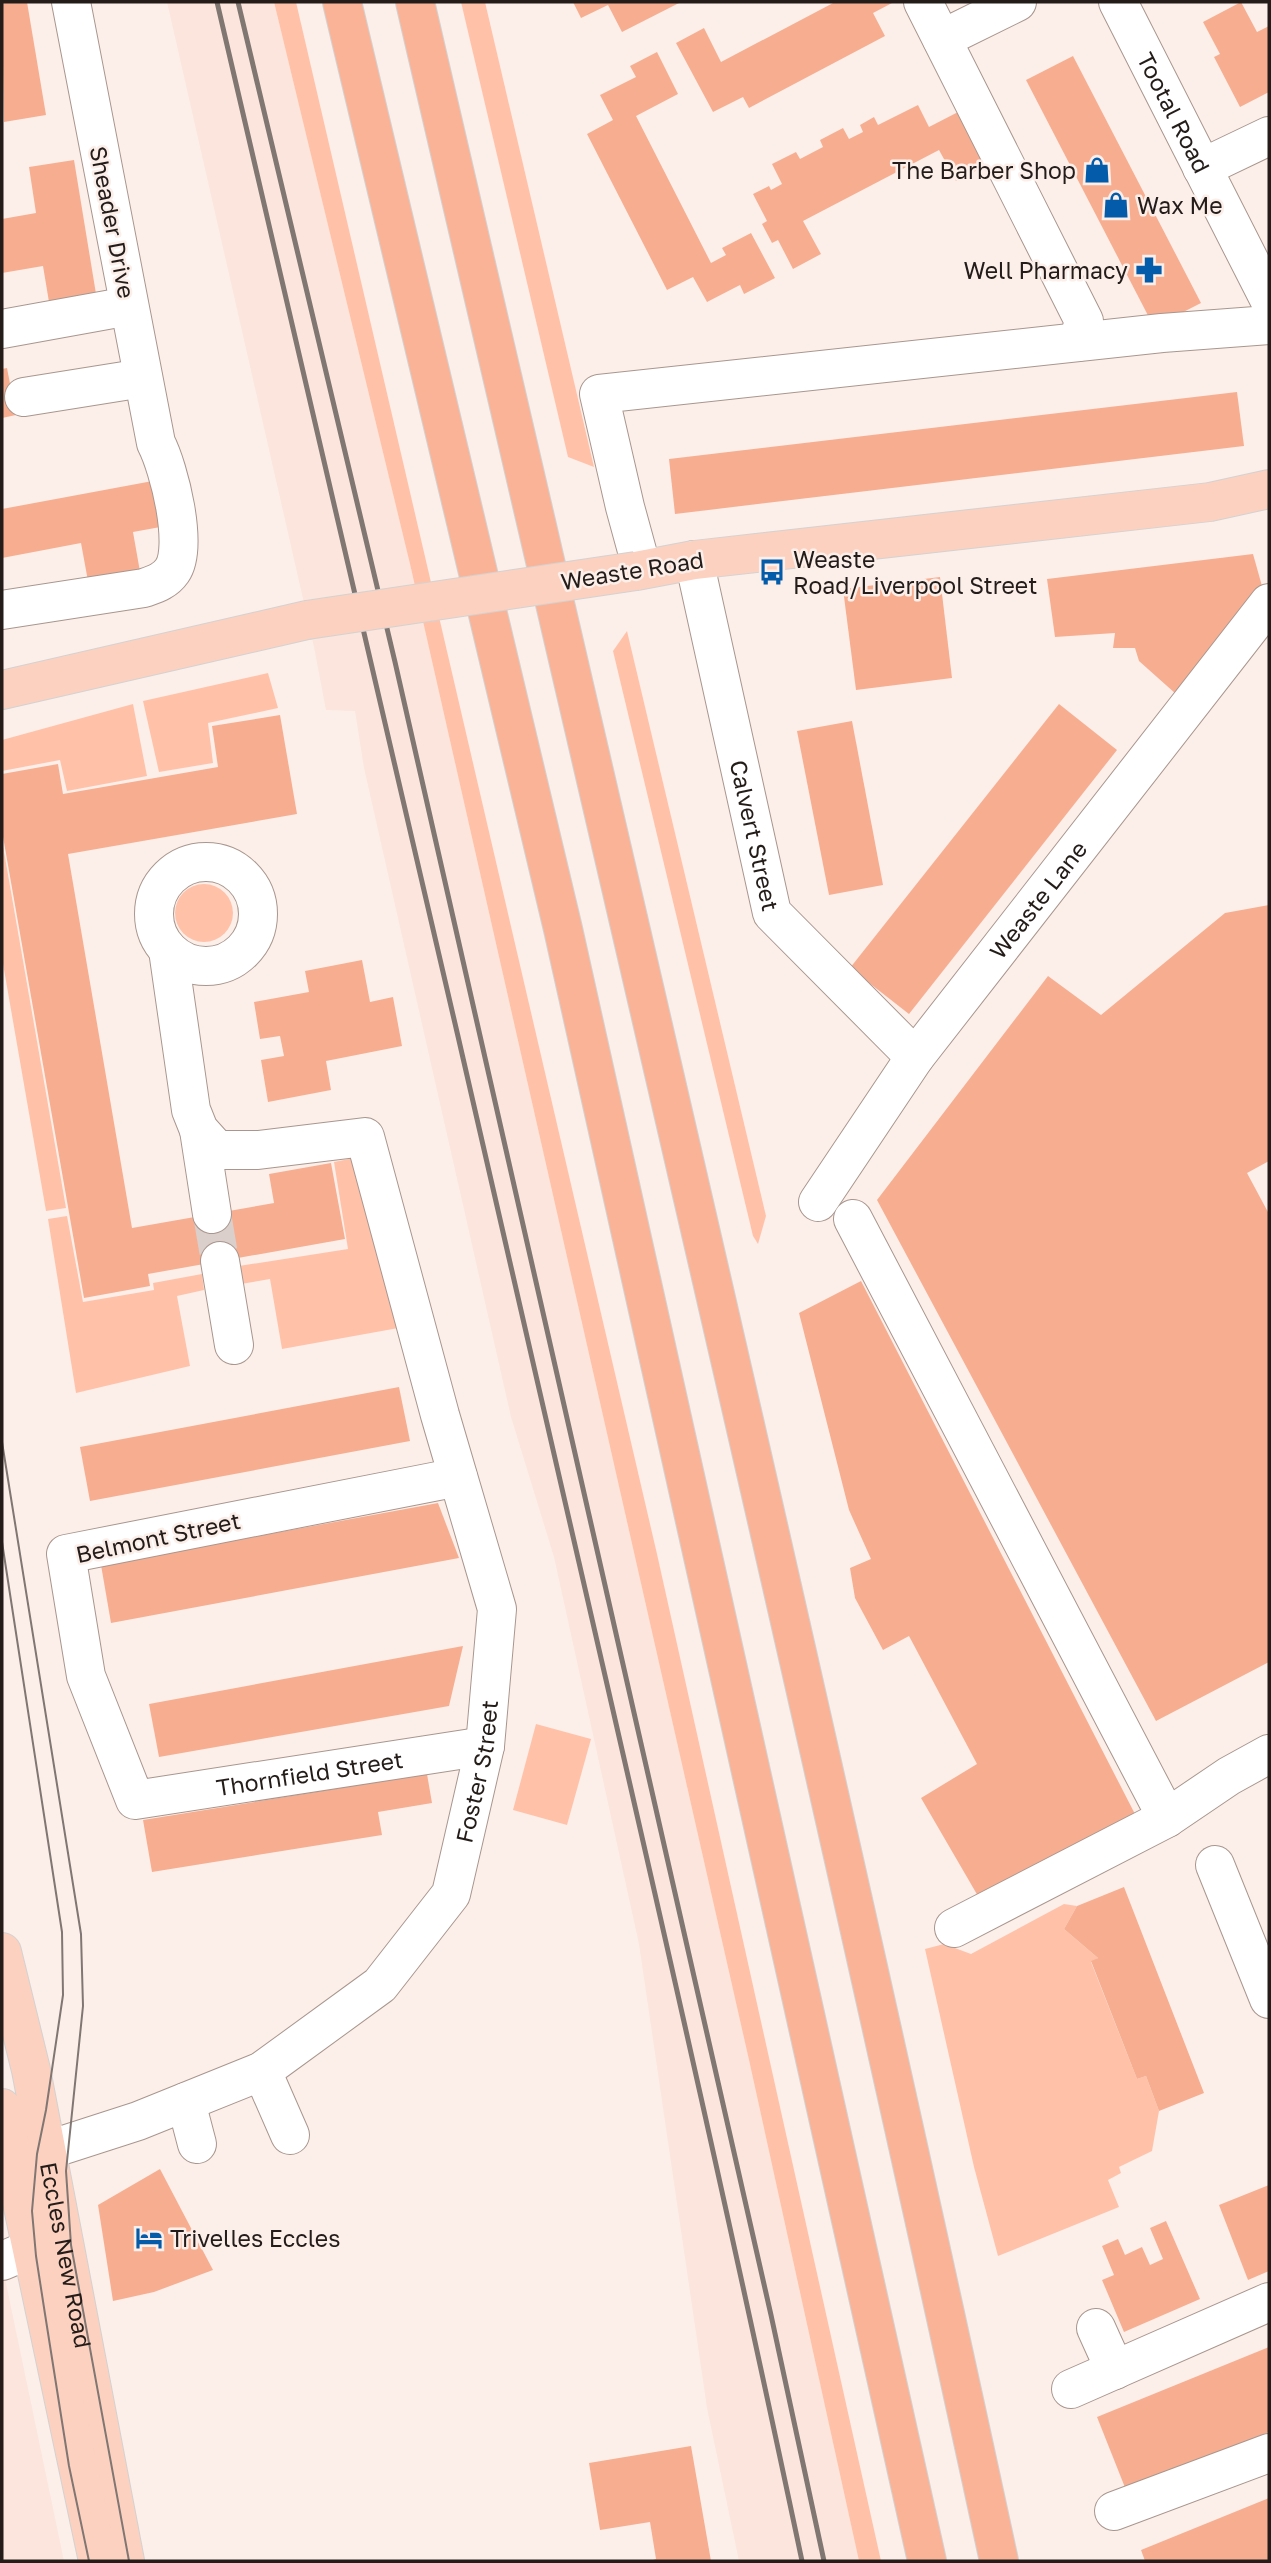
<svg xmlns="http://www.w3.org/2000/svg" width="1271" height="2563" font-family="'Golos Text',sans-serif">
<rect width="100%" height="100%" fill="#fcefea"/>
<!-- built -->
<g fill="#fce5dc">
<path d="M167,2H274L410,564L749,2060L859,2561H739L707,2408L639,1944L554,1557L511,1417L364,768L355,711L326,710L314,647Z"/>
<path d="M2,2264L64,2561H2Z"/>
</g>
<!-- green -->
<g fill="#ffc2a9">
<path d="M274,2H296L657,1554L881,2561H859L749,2060L410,564Z"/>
<path d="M461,2H485L594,467L568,457Z"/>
<path d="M627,631L766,1216L758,1244L753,1236L613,651Z"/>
<path d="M268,673L278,708L208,723L213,763L159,772L143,701Z"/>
<path d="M133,704L147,776L67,791L60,760L2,771V740Z"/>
<path d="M2,840L66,1208L46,1211L2,958Z"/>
<circle cx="204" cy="913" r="29"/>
<path d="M359,1157L404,1327L282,1349L270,1279L241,1284L239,1266L348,1249L334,1162Z"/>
<path d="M67,1216L83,1302L154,1290L153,1283L202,1274L204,1290L177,1296L190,1366L76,1393L48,1219Z"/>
<path d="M536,1724L591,1739L567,1825L513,1810Z"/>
<path d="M1064,1904L1077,1906L1064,1929L1098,1958L1091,1962L1137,2079L1146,2076L1159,2111L1152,2151L1119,2167L1121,2173L1108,2180L1119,2207L998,2256L974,2167L925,1949L944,1944L971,1954Z"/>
</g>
<!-- building -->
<g fill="#f7ae90">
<path d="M2,2H27L46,115L4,122Z"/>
<path d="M573,2H681L622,32L608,5L581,18Z"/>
<path d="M835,2H894L873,13L885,36L749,108L743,97L713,112L676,43L704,28L721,62Z"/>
<path d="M1241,2L1257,32L1269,26V92L1240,107L1214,57L1220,54L1203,22Z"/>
<path d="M657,52L678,94L636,116L711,263L726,255L722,248L751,233L775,278L744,294L740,285L707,302L693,277L667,290L587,134L613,120L600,95L636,77L630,66Z"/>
<path d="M1073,56L1201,303L1154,327L1026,80Z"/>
<path d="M918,105L929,127L960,111L989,164L956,181L939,150L803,221L821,254L793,269L778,240L772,243L762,224L767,221L753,194L769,186L771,190L782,184L772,164L796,152L800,159L823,147L820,140L843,128L849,139L863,132L860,125L874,117L878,125Z"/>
<path d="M74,160L98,306L51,314L43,266L2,273V219L36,213L29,167Z"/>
<path d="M7,368L16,415L2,418V369Z"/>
<path d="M1237,392L1244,446L675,514L669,459Z"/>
<path d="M158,480L166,526L133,532L142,583L90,592L81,543L2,558V509Z"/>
<path d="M1253,554L1262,586L1176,694L1139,661L1135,648H1113L1115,633L1055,637L1047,579Z"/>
<path d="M940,577L952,678L856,690L843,589Z"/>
<path d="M1059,704L1117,750L909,1014L850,968Z"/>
<path d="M280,715L297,814L68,854L132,1228L274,1203L269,1174L331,1163L345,1239L148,1274L150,1286L84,1298L2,831V774L58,764L63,794L218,767L212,726Z"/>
<path d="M852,721L883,885L829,895L797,731Z"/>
<path d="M1269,905V1161L1247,1173L1269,1214V1662L1156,1721L877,1200L1048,976L1101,1015L1225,913Z"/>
<path d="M362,960L370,1002L393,997L402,1046L326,1061L331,1090L268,1102L261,1060L284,1056L280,1036L260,1039L254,1002L309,992L305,971Z"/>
<path d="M861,1281L1136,1816L982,1903L921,1798L977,1764L909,1636L883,1650L855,1598L850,1568L871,1559L849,1510L799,1313Z"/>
<path d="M399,1387L410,1441L90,1501L80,1447Z"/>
<path d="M438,1503L459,1558L111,1623L101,1565Z"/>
<path d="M463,1646L449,1706L159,1757L149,1704Z"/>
<path d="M427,1774L432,1803L378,1812L382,1835L152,1872L143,1820Z"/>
<path d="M1124,1887L1204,2093L1159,2111L1146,2076L1137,2079L1091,1961L1098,1958L1064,1929L1077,1906Z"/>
<path d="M160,2169L213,2270L154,2292L113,2301L98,2205Z"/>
<path d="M1269,2185V2271L1248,2280L1219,2205Z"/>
<path d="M1166,2221L1200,2299L1124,2332L1102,2280L1114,2275L1102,2246L1118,2239L1125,2255L1142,2247L1150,2265L1163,2259L1150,2228Z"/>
<path d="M1269,2347V2432L1126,2490L1097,2417Z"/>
<path d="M691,2446L711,2561H650L656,2559L650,2522L600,2530L589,2463Z"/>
<path d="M1269,2498V2561H1145L1141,2550Z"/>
</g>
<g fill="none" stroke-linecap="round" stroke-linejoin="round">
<!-- minor-tunnel -->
<path stroke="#dbcfcb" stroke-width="38" stroke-dasharray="38 19" stroke-linecap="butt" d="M212,1214L220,1261"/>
<!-- minor casing -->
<g stroke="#a9968e" stroke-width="40">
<g id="minor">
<path d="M923,2L1084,321L1078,342"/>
<path id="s1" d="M1118,2L1269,299"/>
<path d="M942,39L1017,2"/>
<path d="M1202,168L1269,136"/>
<path d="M2,329L129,306"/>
<path d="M24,397L143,378"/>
<path id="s2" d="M694,560L772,913L915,1057"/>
<path d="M642,569L625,507L599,394L1162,333L1269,325"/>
<path d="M2,610L144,588C155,584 165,581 172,571C189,547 169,468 156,443L71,2"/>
<circle cx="206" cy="914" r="52"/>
<path d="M199,1130L212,1214"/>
<path id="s3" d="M818,1202L915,1057L1269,603"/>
<path d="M853,1219L1167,1818"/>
<path d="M220,1261L234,1345"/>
<path id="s4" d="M458,1477L66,1554L86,1676L135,1800L485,1746"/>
<path d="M1215,1865L1269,1999"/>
<path d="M954,1928L1167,1818L1229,1776L1269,1754"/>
<path d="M262,2071L290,2135"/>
<path d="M186,2102L197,2144"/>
<path id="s5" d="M14,2161L138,2121L262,2071L380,1985L451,1894L485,1746L497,1609L440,1415L365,1137L258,1150H217L199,1130L191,1110L168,950"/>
<path d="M2,2261L61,2236"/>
<path d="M1096,2328L1115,2370"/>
<path d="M1071,2389L1269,2302"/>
<path d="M1114,2511L1269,2453"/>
</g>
</g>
<!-- major casing -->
<g stroke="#d3d2d1" stroke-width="40">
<g id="major">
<path d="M636,571L694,560L1210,502L1269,489"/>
<path d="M2,690L307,620"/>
<path id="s6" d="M2,1952L31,2070L125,2561"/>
<path d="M2,2108L98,2561"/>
</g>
</g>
<!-- highway casing -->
<g stroke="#d3d2d1" stroke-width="40">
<g id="highway">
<path d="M342,2L563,929L927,2561"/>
<path d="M415,2C613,854 814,1706 999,2561"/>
</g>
</g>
<!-- minor -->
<use href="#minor" stroke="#fff" stroke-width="38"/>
<!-- major -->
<use href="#major" stroke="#fcd1c0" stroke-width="38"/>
<!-- highway -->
<use href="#highway" stroke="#fab396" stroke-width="38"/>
<!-- tram -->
<g stroke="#807672" stroke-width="2">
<path d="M2,1442L81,1934L83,2006L66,2171L71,2245L129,2561"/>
<path d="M2,1542L62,1932L63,1995L46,2110L37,2154L32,2211L36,2256L45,2314L69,2466L89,2561"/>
</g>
<!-- rail -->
<g stroke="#807672" stroke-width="5">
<path d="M217,2C333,494 447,987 560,1480C643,1840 726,2200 802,2561"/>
<path d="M238,2L395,662L771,2315L824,2561"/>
</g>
<!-- major-bridge casing -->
<g stroke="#d3d2d1" stroke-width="40" stroke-linecap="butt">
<path id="major-bridge" d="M307,620L636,571"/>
</g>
<!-- major-bridge -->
<use href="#major-bridge" stroke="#fcd1c0" stroke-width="38"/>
</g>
<!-- icons -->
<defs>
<g id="shop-bare" transform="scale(2.1)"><path d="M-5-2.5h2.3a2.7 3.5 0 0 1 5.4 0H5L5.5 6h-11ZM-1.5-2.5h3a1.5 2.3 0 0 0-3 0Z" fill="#035ba9" stroke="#fcefea" stroke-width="2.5" paint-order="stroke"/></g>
<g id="pharmacy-bare" transform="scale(2.1)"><path d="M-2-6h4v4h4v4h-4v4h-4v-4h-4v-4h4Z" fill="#035ba9" stroke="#fcefea" stroke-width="2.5" paint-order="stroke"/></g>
<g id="bus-bare" transform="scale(2.1)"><path d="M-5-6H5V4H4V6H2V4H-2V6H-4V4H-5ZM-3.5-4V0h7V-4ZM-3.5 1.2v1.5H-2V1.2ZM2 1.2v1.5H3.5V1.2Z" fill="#035ba9" stroke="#fcefea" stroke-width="2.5" paint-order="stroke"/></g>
<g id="hotel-bare" transform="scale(2.1)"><path d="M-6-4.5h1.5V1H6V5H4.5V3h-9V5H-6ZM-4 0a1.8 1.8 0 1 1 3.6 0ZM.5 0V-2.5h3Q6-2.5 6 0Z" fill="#035ba9" stroke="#fcefea" stroke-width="2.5" paint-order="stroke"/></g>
</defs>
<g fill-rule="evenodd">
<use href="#shop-bare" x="1097" y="170"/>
<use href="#shop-bare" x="1116" y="205"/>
<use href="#pharmacy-bare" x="1149" y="270"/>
<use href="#bus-bare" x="772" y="572"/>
<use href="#hotel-bare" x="149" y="2238"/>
</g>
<g text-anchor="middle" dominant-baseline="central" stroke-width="5" stroke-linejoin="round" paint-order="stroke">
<!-- street labels -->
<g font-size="23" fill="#231c19" stroke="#fcefea">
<text stroke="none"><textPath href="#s1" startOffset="124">Tootal Road</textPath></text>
<text transform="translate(113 222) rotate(79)">Sheader Drive</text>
<text transform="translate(632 570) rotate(-9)">Weaste Road</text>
<text stroke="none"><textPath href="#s2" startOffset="282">Calvert Street</textPath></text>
<text stroke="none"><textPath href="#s3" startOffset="374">Weaste Lane</textPath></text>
<text transform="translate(158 1537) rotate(-12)">Belmont Street</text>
<text stroke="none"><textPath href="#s5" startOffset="651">Foster Street</textPath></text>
<text stroke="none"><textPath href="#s4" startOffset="833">Thornfield Street</textPath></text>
<text stroke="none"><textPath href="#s6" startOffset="310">Eccles New Road</textPath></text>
</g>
<!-- poi labels -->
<g font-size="23" fill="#231c19" stroke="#fcefea" text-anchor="start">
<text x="1076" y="170" text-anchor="end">The Barber Shop</text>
<text x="1137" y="205">Wax Me</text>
<text x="1128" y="270" text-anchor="end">Well Pharmacy</text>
<text x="793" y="559">Weaste<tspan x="793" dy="26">Road/Liverpool Street</tspan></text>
<text x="170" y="2238">Trivelles Eccles</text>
</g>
</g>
<!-- border -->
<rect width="1271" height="2563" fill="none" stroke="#231c19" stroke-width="7"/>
</svg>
